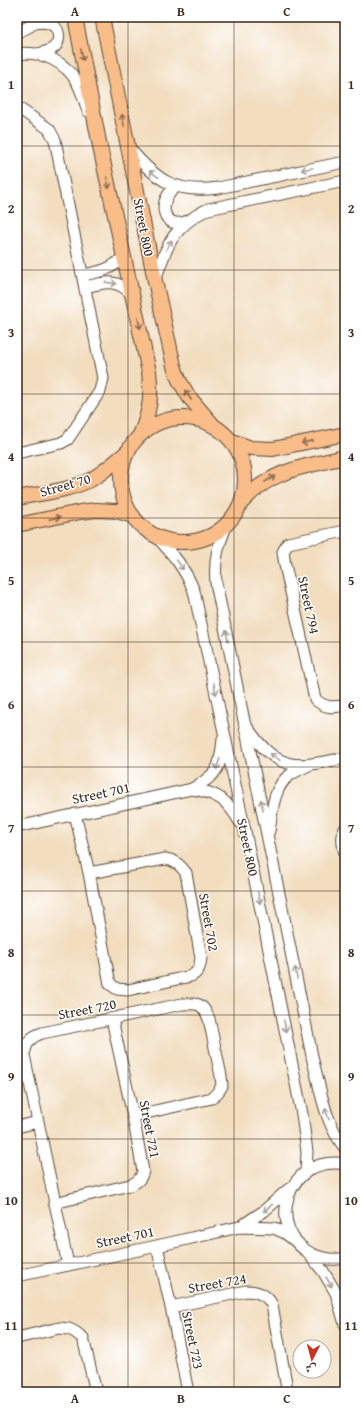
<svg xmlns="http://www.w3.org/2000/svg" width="362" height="1409" font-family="'Gentium Book Plus',Amiri,serif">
<rect width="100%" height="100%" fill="#fff"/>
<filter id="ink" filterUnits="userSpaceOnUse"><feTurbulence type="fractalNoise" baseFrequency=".025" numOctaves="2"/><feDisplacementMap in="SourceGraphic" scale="8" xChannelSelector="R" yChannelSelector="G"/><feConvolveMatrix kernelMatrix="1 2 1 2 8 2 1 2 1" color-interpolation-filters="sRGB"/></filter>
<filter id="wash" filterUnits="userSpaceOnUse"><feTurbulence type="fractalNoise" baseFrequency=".012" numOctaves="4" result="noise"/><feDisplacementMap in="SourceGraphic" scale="16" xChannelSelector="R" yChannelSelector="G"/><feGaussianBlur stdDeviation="0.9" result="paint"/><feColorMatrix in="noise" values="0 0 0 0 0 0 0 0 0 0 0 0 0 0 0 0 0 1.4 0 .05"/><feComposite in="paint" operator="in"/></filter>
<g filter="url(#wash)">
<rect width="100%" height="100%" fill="#f2ddbe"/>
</g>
<g filter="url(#ink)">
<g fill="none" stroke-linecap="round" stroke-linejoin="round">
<!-- minor casing -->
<g stroke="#564536" stroke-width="13">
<g id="minor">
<path d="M35,23C40,22 46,22 51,24C61,29 61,43 52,49C48,52 42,53 37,54"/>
<path d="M17,32C26,29 33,25 39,19"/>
<path d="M17,54C41,50 67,62 78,84C82,92 85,102 88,111"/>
<path d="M17,107L49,129L55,140L103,378L100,391L68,439L61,443L17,453"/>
<path d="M129,148C156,180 175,194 218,188L345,162"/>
<path d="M178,186C155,199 162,232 188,221"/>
<path d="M83,275C99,272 112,270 124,256"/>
<path d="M155,280C167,245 172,227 208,209L345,181"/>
<path d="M85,287C104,282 118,278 132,295"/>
<path d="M227,524C218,546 214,558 216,583L313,1061C321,1091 325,1124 345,1148"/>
<path d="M345,531L288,543L283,552L285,565L315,699C324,708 333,708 345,705"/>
<path d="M155,535C172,553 185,568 194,591L245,831L302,1114L307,1152L306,1172"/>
<path d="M247,727C278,773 296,768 345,758"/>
<path d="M192,789C218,793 227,800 240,822"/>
<path d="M75,814L89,873L110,984L117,989L128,990L191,976C199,972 200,966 201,958L186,873C180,865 175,860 165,859L89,873"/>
<path d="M17,827L192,789C219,773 220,769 223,739"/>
<path d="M345,829C341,837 343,845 345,854"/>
<path d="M269,831C272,813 273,786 290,775C295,771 301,769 307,766"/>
<path d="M17,1127L38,1122"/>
<path d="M345,1164C286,1154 264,1230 312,1254C323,1259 333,1261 345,1258"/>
<path d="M54,1203L130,1185C138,1182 141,1179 143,1171L133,1116L112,1019"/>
<path d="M240,1227L264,1211L289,1189"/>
<path d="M157,1246L171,1307L188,1392"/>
<path d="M309,1254L323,1271L336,1293L345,1324"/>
<path d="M68,1265L24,1055C26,1043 30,1037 42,1033L182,1004C198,1003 203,1003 209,1019L221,1076L222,1086L218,1092L212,1098L133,1116"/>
<path d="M17,1276L157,1246L239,1227L274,1228L285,1233L298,1243"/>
<path d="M171,1307L246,1291C257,1291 267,1295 272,1305L286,1383L287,1392"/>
<path d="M17,1338L59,1328L69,1329L75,1332L83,1338L96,1392"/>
</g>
</g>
<!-- major casing -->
<g stroke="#564536" stroke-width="16">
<g id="major">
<path d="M75,17L100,147L149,372C152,396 150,412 140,435"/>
<path d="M102,17L155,281L174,366L179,380L189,397L213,425"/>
<circle cx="183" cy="480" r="62"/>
<path d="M232,441L251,448L273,449L345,434"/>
<path d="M17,498C41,493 69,491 92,479C104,472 115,462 126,453"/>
<path d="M242,502C272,469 304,467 345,457"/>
<path d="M17,525L80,512L96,510L117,511L133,516"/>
</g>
</g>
<!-- minor -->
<use href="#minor" stroke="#fff" stroke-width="11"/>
<!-- major -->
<use href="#major" stroke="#f8bd89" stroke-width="14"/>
</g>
<!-- one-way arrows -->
<defs><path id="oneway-shaft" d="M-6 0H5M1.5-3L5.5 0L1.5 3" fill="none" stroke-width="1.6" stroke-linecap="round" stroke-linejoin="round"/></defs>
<g stroke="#906c4e">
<use href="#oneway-shaft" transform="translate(82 55) rotate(79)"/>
<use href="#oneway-shaft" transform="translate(123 120) rotate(-101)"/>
<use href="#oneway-shaft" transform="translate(108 183) rotate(78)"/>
<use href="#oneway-shaft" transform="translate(139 323) rotate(77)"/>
<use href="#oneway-shaft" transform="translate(188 395) rotate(-123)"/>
<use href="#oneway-shaft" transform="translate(307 442) rotate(167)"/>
<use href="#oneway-shaft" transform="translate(270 479) rotate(-30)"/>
<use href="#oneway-shaft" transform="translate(55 518) rotate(-11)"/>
</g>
<g stroke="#a79f9a">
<use href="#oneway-shaft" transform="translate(307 169) rotate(168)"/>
<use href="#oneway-shaft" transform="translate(154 174) rotate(-144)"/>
<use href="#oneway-shaft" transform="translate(169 245) rotate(-60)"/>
<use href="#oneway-shaft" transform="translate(111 283) rotate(8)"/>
<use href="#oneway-shaft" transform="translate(180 565) rotate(56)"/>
<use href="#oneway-shaft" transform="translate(227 636) rotate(-101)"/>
<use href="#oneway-shaft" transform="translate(215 689) rotate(78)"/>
<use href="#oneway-shaft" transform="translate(275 757) rotate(-145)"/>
<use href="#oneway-shaft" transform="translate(218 764) rotate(108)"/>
<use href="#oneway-shaft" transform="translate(262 805) rotate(-102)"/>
<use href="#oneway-shaft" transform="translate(259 898) rotate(79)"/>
<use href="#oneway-shaft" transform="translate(296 973) rotate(-101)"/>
<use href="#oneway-shaft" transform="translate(285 1026) rotate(79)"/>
<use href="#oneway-shaft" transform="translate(327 1114) rotate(-109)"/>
<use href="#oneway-shaft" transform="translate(268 1208) rotate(141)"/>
<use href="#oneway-shaft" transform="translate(329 1282) rotate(59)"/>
</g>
</g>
<!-- grid -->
<path fill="none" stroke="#3b2a1e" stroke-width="1" stroke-opacity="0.55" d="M128,17V1392M234,17V1392M17,146H345M17,270H345M17,394H345M17,518H345M17,642H345M17,767H345M17,891H345M17,1015H345M17,1139H345M17,1263H345"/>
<g text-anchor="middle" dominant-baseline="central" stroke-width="3" stroke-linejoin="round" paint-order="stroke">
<!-- street labels -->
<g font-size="14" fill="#3b2a1e" stroke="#fff">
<text transform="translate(144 227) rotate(79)">Street 800</text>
<text transform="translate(65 485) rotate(-16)">Street 70</text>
<text transform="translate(309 605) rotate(78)">Street 794</text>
<text transform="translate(101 793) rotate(-12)">Street 701</text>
<text transform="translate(248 847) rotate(78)">Street 800</text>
<text transform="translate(209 922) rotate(80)">Street 702</text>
<text transform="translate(87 1009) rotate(-11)">Street 720</text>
<text transform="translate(150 1129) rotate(79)">Street 721</text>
<text transform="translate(125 1237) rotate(-12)">Street 701</text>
<text transform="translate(217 1283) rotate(-10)">Street 724</text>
<text transform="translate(193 1340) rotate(78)">Street 723</text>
</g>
</g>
<!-- margin -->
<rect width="362" height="1409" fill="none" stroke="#fff" stroke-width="44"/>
<!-- north arrow -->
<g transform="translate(312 1359) rotate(186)"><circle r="19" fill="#ffffff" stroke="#b1aaa5"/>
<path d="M0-3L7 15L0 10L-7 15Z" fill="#c8321e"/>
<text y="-6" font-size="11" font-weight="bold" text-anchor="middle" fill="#3b2a1e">ش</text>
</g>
<rect x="22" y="22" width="318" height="1365" fill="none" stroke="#3b2a1e" stroke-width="1.5"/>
<g font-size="13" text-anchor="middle" font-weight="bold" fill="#3b2a1e">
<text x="75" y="16">A</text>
<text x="181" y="16">B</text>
<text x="287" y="16">C</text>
<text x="11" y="89">1</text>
<text x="351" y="89">1</text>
<text x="11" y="213">2</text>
<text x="351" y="213">2</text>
<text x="11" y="337">3</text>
<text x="351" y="337">3</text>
<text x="11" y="461">4</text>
<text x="351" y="461">4</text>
<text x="11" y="585">5</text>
<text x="351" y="585">5</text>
<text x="11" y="709">6</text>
<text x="351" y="709">6</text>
<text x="11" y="833">7</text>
<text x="351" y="833">7</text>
<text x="11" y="957">8</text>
<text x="351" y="957">8</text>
<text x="11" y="1081">9</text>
<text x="351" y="1081">9</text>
<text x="11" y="1205">10</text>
<text x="351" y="1205">10</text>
<text x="11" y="1330">11</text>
<text x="351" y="1330">11</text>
<text x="75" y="1403">A</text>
<text x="181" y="1403">B</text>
<text x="287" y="1403">C</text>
</g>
</svg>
